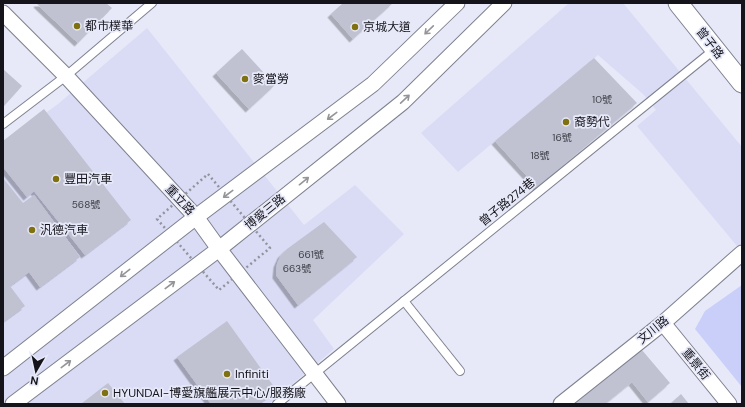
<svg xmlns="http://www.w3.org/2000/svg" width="745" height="407" font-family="'DM Sans','Noto Sans TC',sans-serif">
<defs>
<filter id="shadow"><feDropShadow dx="-3.5" dy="3.5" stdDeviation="0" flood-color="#0004"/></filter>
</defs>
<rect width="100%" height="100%" fill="#e7e9f9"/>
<!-- built -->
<g fill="#d9dcf4">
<path d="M569,3H623L742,147V252L637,126L656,110L643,94L598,55L458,172L421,133Z"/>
<path d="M147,28L304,225L355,185L404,234L313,320L334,349L269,404H3V144L58,104Z"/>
</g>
<!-- green -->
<path fill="#cacffa" d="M742,285V387L695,329L705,311Z"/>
<!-- building -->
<g fill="#c0c2d2" filter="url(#shadow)">
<path d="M38,3H106L112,8L78,43L37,4Z"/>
<path d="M343,3H393L353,39L331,14Z"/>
<path d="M242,49L275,85L249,109L216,73Z"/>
<path d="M594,58L637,103L537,187L495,141Z"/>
<path d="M3,69L22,86L3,107Z"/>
<path d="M44,109L131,220L85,255L34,191L27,197L3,167V141Z"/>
<path d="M3,178L23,203L34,195L80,257L40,287L29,272L10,286L25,306L3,322Z"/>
<path d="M324,222L357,257L298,305L276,275L277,264L281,255L287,249Z"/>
<path d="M227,321L277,391L258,404H211L177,357Z"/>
<path d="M636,343L670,383L648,402L632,382L605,404H563Z"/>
<path d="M108,383L125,404H81Z"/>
<path d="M681,394L689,404H670Z"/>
</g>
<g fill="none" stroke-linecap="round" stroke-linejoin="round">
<!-- service casing -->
<g stroke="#7f818f" stroke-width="10">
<g id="service">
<path d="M3,124L66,76L152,3"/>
<path d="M404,301L460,371"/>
<path d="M277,404L715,49"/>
</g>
</g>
<!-- minor casing -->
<g stroke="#7f818f" stroke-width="17">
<g id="minor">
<path d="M3,13L66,76L196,217L219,249L338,404"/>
<path d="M663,323L729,404"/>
<path d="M3,368L196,217L373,84L457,3"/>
<path d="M13,404L219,249L403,102L504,3"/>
<path d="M561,404L663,323L742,253"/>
</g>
</g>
<!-- tertiary casing -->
<g stroke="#7f818f" stroke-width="21">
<path id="tertiary" d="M678,3L742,83"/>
</g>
<!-- path -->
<path stroke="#92939f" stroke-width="2.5" stroke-dasharray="2 3" stroke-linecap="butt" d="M208,174L270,248L219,290L157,219Z"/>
<!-- service -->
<use href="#service" stroke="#fff" stroke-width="8"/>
<!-- minor -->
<use href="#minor" stroke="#fff" stroke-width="15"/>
<!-- tertiary -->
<use href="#tertiary" stroke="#fff" stroke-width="19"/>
</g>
<!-- one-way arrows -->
<defs><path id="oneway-shaft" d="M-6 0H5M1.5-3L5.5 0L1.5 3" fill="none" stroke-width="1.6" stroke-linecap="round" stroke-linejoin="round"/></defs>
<g stroke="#959598">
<use href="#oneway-shaft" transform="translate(429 30) rotate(136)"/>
<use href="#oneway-shaft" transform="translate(405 99) rotate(-43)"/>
<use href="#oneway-shaft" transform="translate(332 116) rotate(143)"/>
<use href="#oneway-shaft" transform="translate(304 181) rotate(-39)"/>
<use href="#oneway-shaft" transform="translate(228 194) rotate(143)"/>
<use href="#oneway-shaft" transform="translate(125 273) rotate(142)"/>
<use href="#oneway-shaft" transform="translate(170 285) rotate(-37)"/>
<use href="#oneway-shaft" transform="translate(66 364) rotate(-37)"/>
</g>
<!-- markers -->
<g fill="#7f7010" stroke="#e7e9f9" stroke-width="1.5">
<circle cx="77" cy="26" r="4"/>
<circle cx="355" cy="27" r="4"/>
<circle cx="245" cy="79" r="4"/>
<circle cx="566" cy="122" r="4"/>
<circle cx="56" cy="179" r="4"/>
<circle cx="32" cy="230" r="4"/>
<circle cx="227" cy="374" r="4"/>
<circle cx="105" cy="393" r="4"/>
</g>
<g text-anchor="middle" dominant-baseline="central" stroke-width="3.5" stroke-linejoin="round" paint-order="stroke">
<!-- number labels -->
<g font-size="10" fill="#3f4048">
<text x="602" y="99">10號</text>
<text x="562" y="137">16號</text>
<text x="540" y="155">18號</text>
<text x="86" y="204">568號</text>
<text x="311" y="254">661號</text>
<text x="297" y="268">663號</text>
</g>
<!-- poi labels -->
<g font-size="12" fill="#14141a" stroke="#e7e9f9" text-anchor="start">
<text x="85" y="26">都市樸華</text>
<text x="363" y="27">京城大道</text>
<text x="253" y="79">麥當勞</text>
<text x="574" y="122">裔勢代</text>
<text x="64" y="179">豐田汽車</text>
<text x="40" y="230">汎德汽車</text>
<text x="235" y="374">Infiniti</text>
<text x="113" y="393">HYUNDAI-博愛旗艦展示中心/服務廠</text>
</g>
<!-- street labels -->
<g font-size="12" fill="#14141a" stroke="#e7e9f9">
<text transform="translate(710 43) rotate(52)">曾子路</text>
<text transform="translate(180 200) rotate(47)">重立路</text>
<text transform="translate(507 202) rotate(-39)">曾子路274巷</text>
<text transform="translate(265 212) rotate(-39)">博愛三路</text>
<text transform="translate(653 330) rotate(-39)">文川路</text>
<text transform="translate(696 364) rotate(51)">重景街</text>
</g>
</g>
<!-- border -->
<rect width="745" height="407" fill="none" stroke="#14141a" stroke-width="8"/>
<!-- north arrow -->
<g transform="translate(36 371) rotate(189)" stroke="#e7e9f9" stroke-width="3" paint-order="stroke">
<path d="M0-3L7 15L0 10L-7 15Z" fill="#14141a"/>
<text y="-6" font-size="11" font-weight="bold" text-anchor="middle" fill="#14141a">N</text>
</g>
</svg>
